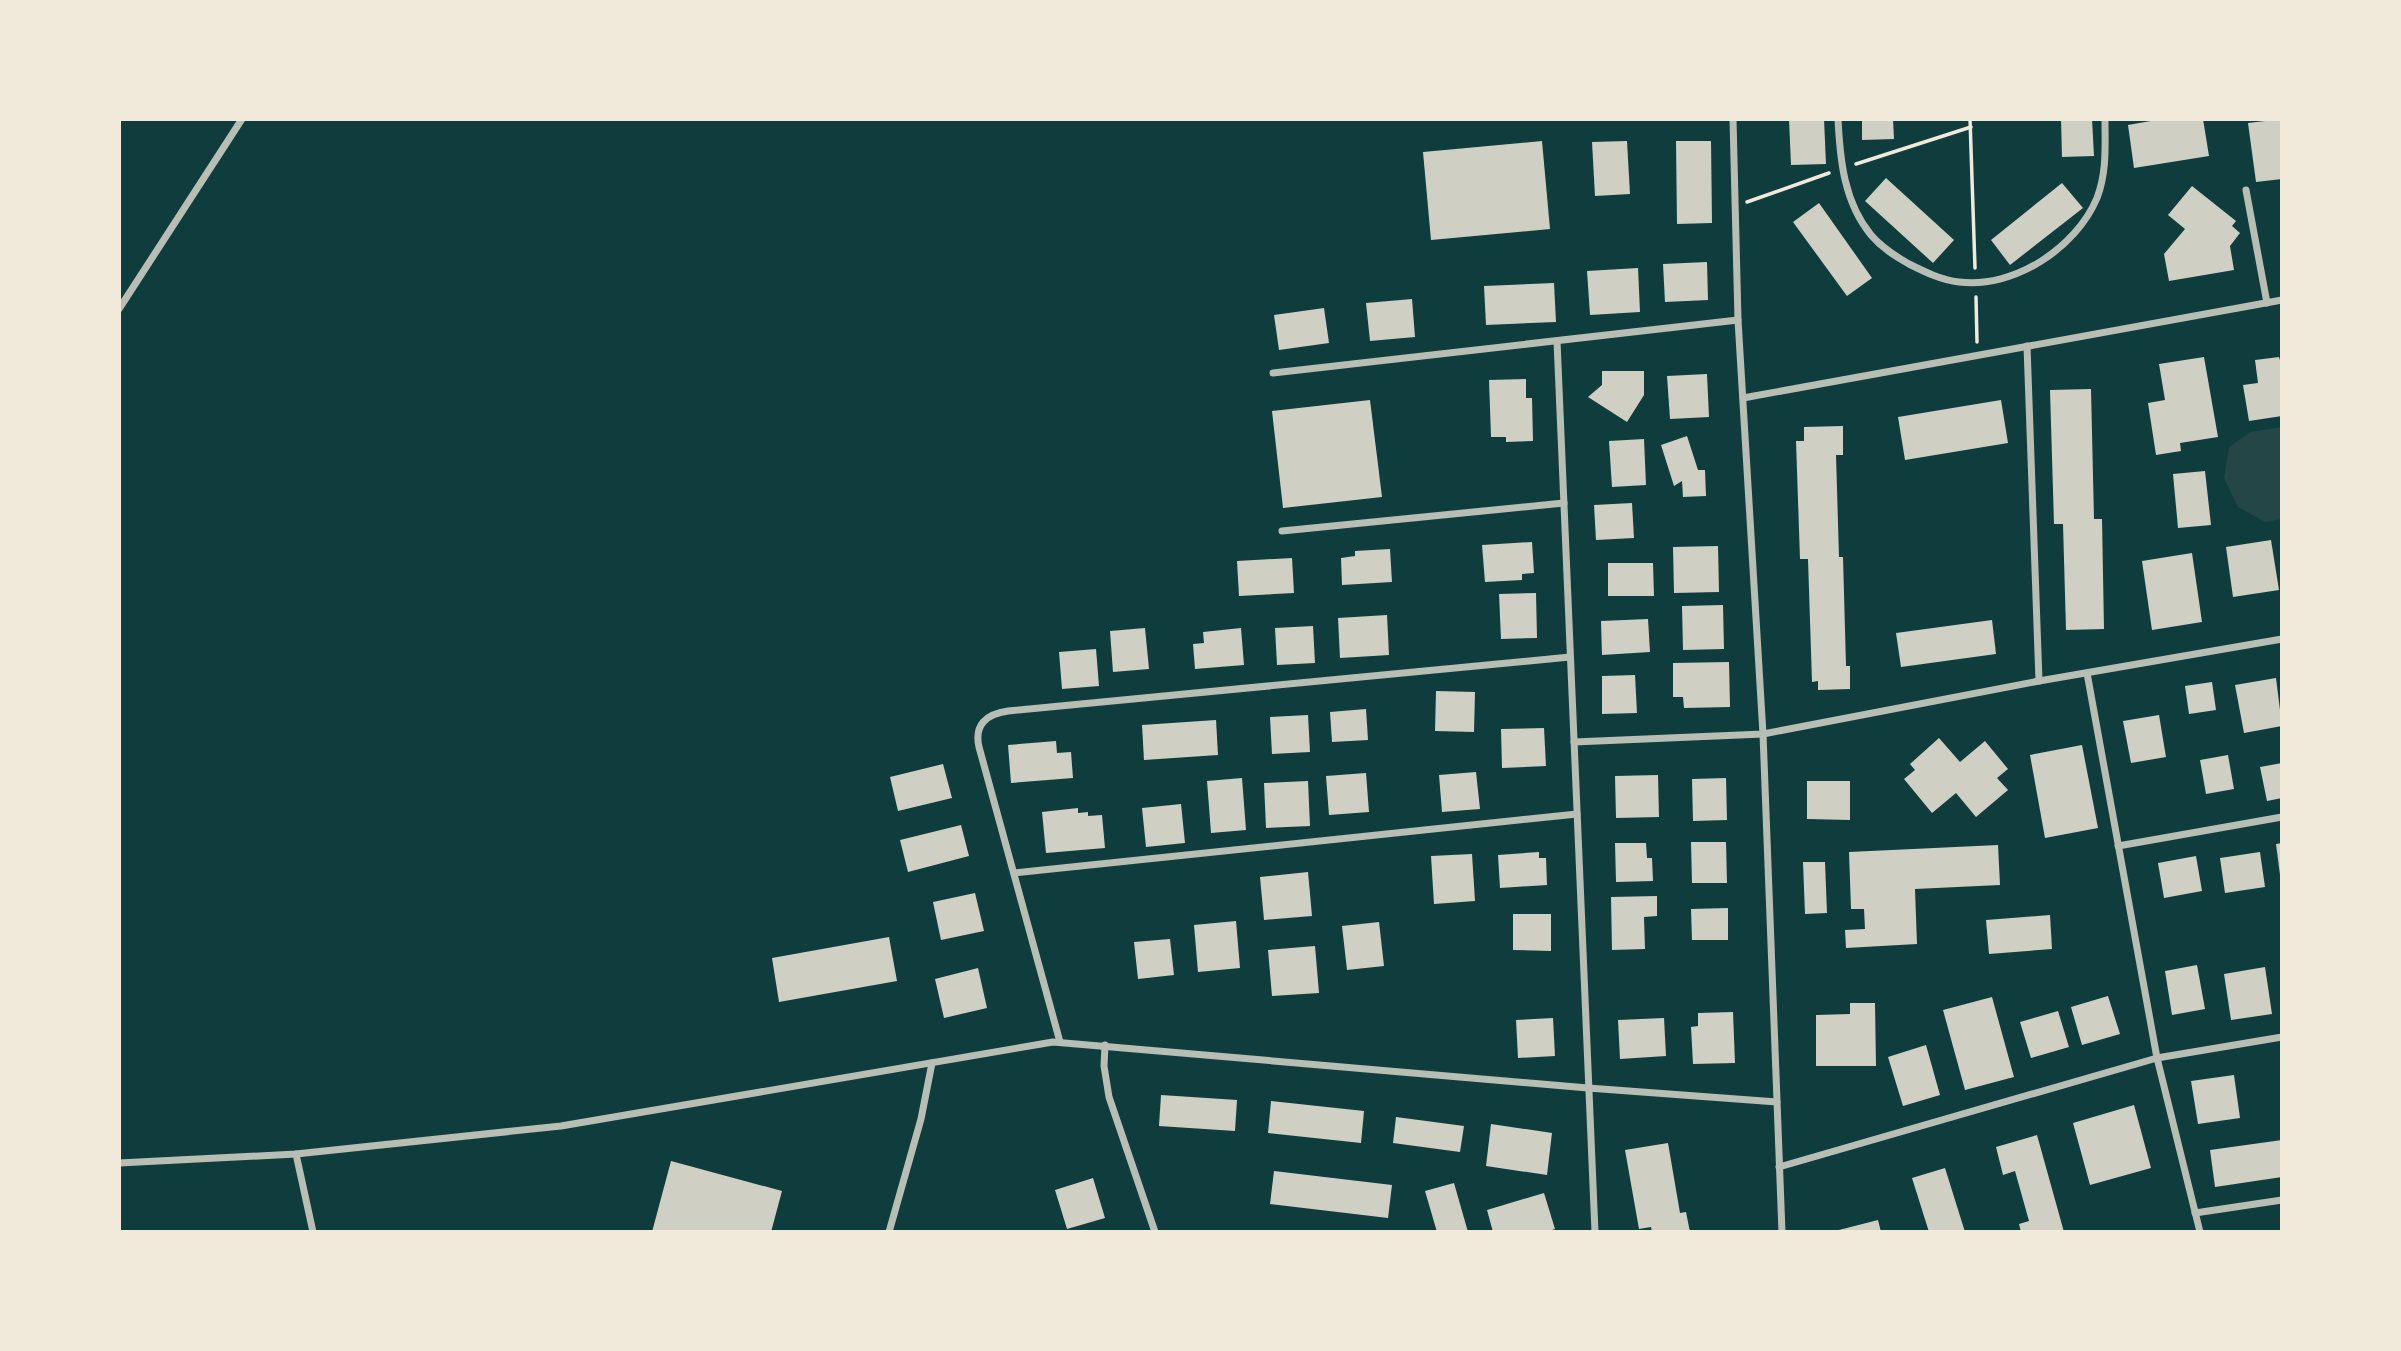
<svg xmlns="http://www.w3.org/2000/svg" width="2401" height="1351" font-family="'Exo 2',sans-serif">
<rect width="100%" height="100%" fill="#0f3d3e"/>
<!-- green -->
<path fill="#244646" d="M2282,427V519L2265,522L2238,507L2224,478L2229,447L2250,432Z"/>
<!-- building -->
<g fill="#cfcfc3">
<path d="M1789,119H1824L1826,164L1791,165Z"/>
<path d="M1862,119H1893L1894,139L1862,140Z"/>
<path d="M2061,119H2092L2094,156L2062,157Z"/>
<path d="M2162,119H2203L2209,156L2134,168L2128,125Z"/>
<path d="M2282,119V179L2256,182L2248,123Z"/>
<path d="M1542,141L1550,229L1431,240L1423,152Z"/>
<path d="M1627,141L1630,194L1595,196L1592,142Z"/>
<path d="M1676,141H1711L1712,223L1677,224Z"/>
<path d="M1886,178L1954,240L1933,263L1865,201Z"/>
<path d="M2062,183L2083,208L2010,265L1991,240Z"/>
<path d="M2192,186L2236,221L2232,226L2240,233L2230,246L2234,270L2169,281L2164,254L2185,229L2168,215Z"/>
<path d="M1819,203L1872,278L1847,296L1793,222Z"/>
<path d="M1707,262L1708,300L1665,302L1663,264Z"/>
<path d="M1638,268L1640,312L1590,315L1587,271Z"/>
<path d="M1554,283L1556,322L1486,325L1484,286Z"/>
<path d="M1412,299L1415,337L1370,341L1366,303Z"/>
<path d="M1324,308L1329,343L1279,350L1274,315Z"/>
<path d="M2204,357L2218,437L2180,443L2181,451L2156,455L2148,403L2165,400L2159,364Z"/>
<path d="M2279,357L2282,367V416L2249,421L2243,385L2258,383L2255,360Z"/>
<path d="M1602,371H1644V395L1627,422L1588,397L1602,385Z"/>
<path d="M1707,374L1709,417L1670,419L1667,376Z"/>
<path d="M1526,379V398H1532L1533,441L1506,442V437H1491L1489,380Z"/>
<path d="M2091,389L2094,519H2102L2104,629L2066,630L2063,524H2054L2050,390Z"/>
<path d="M1370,400L1382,497L1283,508L1272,411Z"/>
<path d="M2001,400L2008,443L1905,460L1898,417Z"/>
<path d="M1843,426V455H1836L1839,557H1843L1846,666H1850V689L1818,690V681L1812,682L1808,559H1800L1796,441H1804V427Z"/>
<path d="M1687,436L1698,470H1705L1706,496L1683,497L1682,481L1674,486L1661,445Z"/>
<path d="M1644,439L1646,485L1612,487L1609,441Z"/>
<path d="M2205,471L2211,525L2178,528L2173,474Z"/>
<path d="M1632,503L1634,538L1596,540L1594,505Z"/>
<path d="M2271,540L2279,590L2233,597L2226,547Z"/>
<path d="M1532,542L1534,573L1522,574V580L1485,582L1482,545Z"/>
<path d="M1718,546L1719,592L1674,593L1673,547Z"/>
<path d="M1390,549L1392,582L1342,585L1341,558L1355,556V551Z"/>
<path d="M2192,553L2202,622L2152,630L2142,561Z"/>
<path d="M1292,558L1294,593L1239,596L1237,561Z"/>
<path d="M1608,563H1653L1654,596H1608Z"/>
<path d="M1536,593L1537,638L1501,639L1499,594Z"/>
<path d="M1723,605L1724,649L1683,650L1682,606Z"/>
<path d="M1387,615L1389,655L1340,658L1338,618Z"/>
<path d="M1648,619L1650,652L1602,655L1601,621Z"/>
<path d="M1992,620L1996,654L1901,667L1896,633Z"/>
<path d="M1313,626L1315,663L1277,665L1275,628Z"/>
<path d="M1145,628L1149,669L1113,672L1110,631Z"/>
<path d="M1241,628L1244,665L1195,669L1193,644L1204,643L1203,632Z"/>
<path d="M1096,649L1099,686L1062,689L1059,652Z"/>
<path d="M1729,662L1730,707L1684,708L1683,697H1673V663Z"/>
<path d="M1635,675L1637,713L1602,714V676Z"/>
<path d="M2276,678L2282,726L2244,733L2235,685Z"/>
<path d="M2212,682L2216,710L2189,714L2185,686Z"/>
<path d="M1436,691L1475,692L1474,732L1435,731Z"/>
<path d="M1366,709L1368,740L1332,742L1330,712Z"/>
<path d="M1308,715L1310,752L1272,754L1270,717Z"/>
<path d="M2159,715L2166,757L2131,763L2123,721Z"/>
<path d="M1216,720L1218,755L1144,760L1142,725Z"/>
<path d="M1544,728L1546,766L1502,768L1501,729Z"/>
<path d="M1939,738L1960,762L1985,741L2008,769L1997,778L2008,790L1976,817L1956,793L1932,813L1904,779L1915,770L1910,764Z"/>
<path d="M1056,741L1057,753L1071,752L1073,778L1011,783L1008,745Z"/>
<path d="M2082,745L2098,828L2045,838L2030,755Z"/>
<path d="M2228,755L2234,789L2206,794L2200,760Z"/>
<path d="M2282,763V798L2267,801L2260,767Z"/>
<path d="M943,764L952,798L898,811L890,777Z"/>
<path d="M1476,772L1480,809L1442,812L1439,775Z"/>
<path d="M1366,773L1369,812L1329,815L1326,776Z"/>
<path d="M1658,775L1659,817L1616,818L1615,776Z"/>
<path d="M1242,778L1246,830L1211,833L1207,781Z"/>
<path d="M1726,778L1727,820L1693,821L1692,779Z"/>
<path d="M1308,781L1310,826L1266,828L1264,783Z"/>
<path d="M1807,781H1850V820L1807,819Z"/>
<path d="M1181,804L1185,843L1146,847L1142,808Z"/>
<path d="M1078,808V813L1088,812V816L1102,815L1105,848L1046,853L1042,812Z"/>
<path d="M961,825L969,856L908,872L900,840Z"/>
<path d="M1691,842H1726L1727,883H1692Z"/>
<path d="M1615,843H1646L1647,858H1652L1653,881L1616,882Z"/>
<path d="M2282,843V875H2280L2276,844Z"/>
<path d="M1998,845L2000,885L1915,889L1917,944L1846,948L1845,930L1865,929L1864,909H1851L1849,852Z"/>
<path d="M1539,852V858H1546L1547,885L1500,888L1498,855Z"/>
<path d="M2260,852L2265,887L2225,893L2220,858Z"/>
<path d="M1472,854L1475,901L1434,904L1431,856Z"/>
<path d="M2196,856L2202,891L2164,898L2158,863Z"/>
<path d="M1803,862H1825L1827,913L1805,914Z"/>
<path d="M1308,872L1312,916L1264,920L1260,877Z"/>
<path d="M975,893L984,931L941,940L933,902Z"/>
<path d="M1657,896V916L1644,917L1645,949L1612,950L1611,897Z"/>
<path d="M1728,908V940H1692L1691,909Z"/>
<path d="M1513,914H1551V951L1513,950Z"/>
<path d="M2050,915L2052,949L1989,954L1986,920Z"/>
<path d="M1236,921L1240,968L1198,972L1194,925Z"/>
<path d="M1379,922L1384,966L1347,970L1342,926Z"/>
<path d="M889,937L897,981L779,1002L772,958Z"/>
<path d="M1170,939L1174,975L1138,979L1134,942Z"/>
<path d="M1315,946L1319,993L1272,996L1268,950Z"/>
<path d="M2197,965L2205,1009L2172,1015L2165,971Z"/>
<path d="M2265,967L2272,1014L2231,1020L2224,974Z"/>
<path d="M978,968L987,1008L944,1018L935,979Z"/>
<path d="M2108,996L2120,1034L2082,1045L2071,1007Z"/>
<path d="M1992,997L2014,1077L1965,1090L1943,1010Z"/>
<path d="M1850,1003H1875L1876,1066H1816V1015L1850,1014Z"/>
<path d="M2058,1011L2069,1047L2031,1058L2020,1022Z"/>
<path d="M1733,1012L1735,1063L1693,1064L1691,1027L1698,1026V1013Z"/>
<path d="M1553,1018L1555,1056L1518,1058L1516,1020Z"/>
<path d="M1664,1018L1666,1056L1620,1059L1618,1020Z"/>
<path d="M1926,1045L1940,1095L1903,1106L1888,1057Z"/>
<path d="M2234,1075L2240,1118L2198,1124L2191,1081Z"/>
<path d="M1161,1095L1237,1100L1235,1131L1159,1126Z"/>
<path d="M1271,1101L1364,1111L1361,1143L1268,1133Z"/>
<path d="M2134,1105L2151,1168L2090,1185L2073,1123Z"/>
<path d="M1396,1117L1464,1126L1460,1152L1393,1143Z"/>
<path d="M1491,1124L1552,1133L1547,1175L1486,1166Z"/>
<path d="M2037,1135L2064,1232H2021L2019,1224L2029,1221L2015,1171L2003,1175L1996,1147Z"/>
<path d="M2282,1140V1177L2215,1187L2210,1150Z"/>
<path d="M1668,1143L1680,1213L1686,1212L1690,1232H1652L1651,1227L1639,1229L1625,1150Z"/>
<path d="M671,1161L782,1191L771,1232H652Z"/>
<path d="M1945,1168L1965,1232H1929L1912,1178Z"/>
<path d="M1274,1171L1392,1185L1388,1218L1270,1204Z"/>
<path d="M1093,1178L1105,1218L1067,1229L1055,1190Z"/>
<path d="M1454,1183L1468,1232H1437L1425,1191Z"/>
<path d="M1544,1193L1555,1229L1546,1232H1493L1487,1210Z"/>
<path d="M1878,1220L1881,1232H1835V1231Z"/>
</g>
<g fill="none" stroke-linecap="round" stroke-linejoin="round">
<!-- path -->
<g stroke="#f1e9da" stroke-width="3.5">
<path d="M1970,119L1975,268"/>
<path d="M1856,164L1971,127"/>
<path d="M1747,202L1829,173"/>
<path d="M1976,297L1977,342"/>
</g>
<!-- minor -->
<g stroke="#b8beb3" stroke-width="7">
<path d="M1733,119L1738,320L1763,734L1782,1232"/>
<path d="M1838,119C1840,160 1844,202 1871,235C1882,248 1895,256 1909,264C1925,272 1941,280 1959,282C2014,289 2076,248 2097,198C2107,172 2105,146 2105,119"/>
<path d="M2246,190L2267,303"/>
<path d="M119,309L242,119"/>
<path d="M1557,341L1595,1232"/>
<path d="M2027,346L2039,681"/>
<path d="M1273,373L1738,320"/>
<path d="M1743,398L2282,300"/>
<path d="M1282,531L1564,503"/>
<path d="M2087,673L2157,1058L2200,1232"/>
<path d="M1574,742L1763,734L2039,681L2282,639"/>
<path d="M2118,846L2282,817"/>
<path d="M1014,873L1577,814"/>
<path d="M1060,1042L979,747C974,725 986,714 1008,711L1570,657"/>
<path d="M1105,1045L1104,1066L1109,1097L1155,1232"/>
<path d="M296,1154L313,1232"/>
<path d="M119,1163L296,1154L561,1126L1053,1042L1588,1088L1777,1102"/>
<path d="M1779,1167L2157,1058L2282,1037"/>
<path d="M2195,1213L2282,1200"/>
<path d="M889,1232L921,1119L932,1063"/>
</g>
</g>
<!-- border -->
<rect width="2401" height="1351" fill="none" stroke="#f1e9da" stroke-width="242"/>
</svg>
